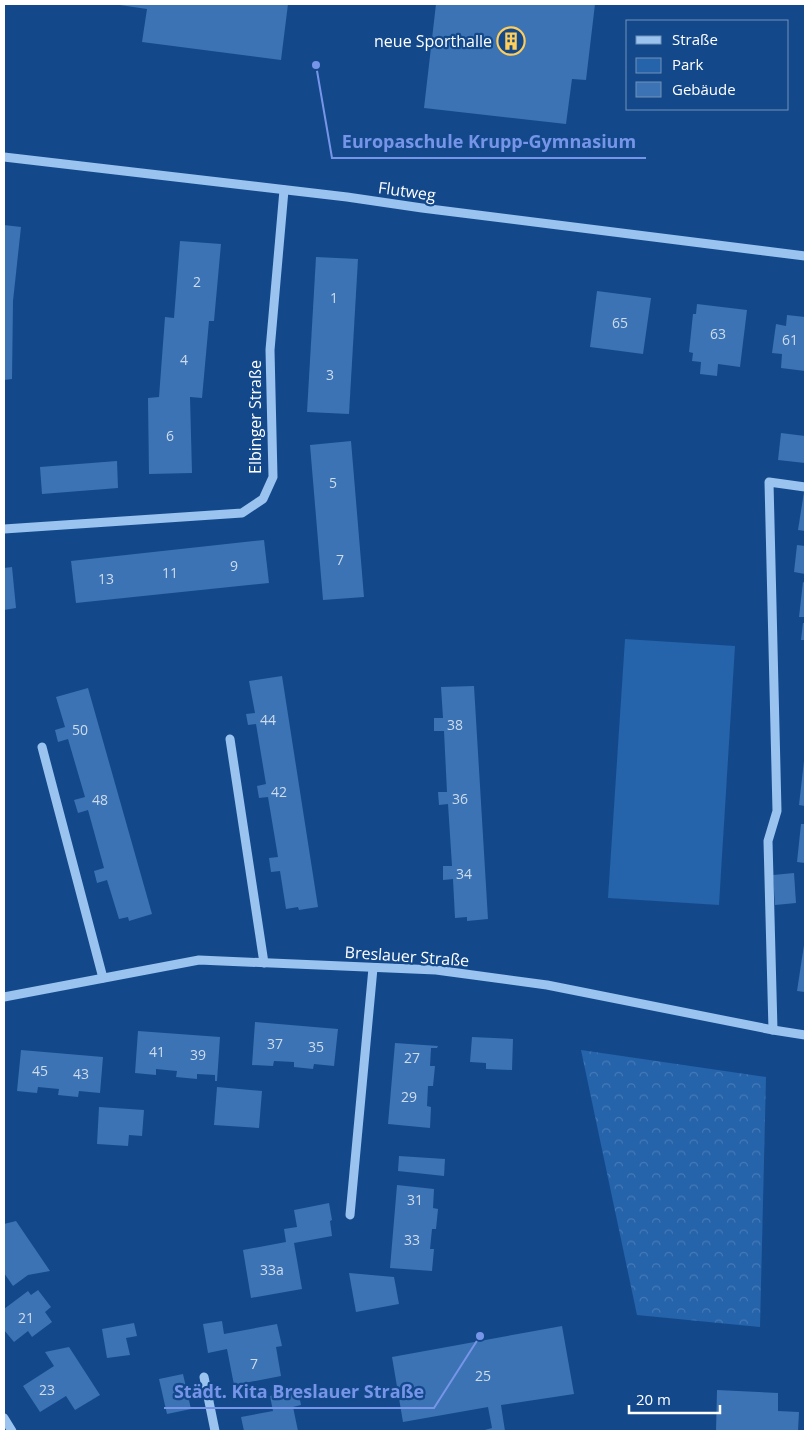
<svg xmlns="http://www.w3.org/2000/svg" width="809" height="1435" font-family="'Open Sans',sans-serif">
<defs>
<pattern id="forest-crowns" width="20" height="18" patternUnits="userSpaceOnUse" patternTransform="scale(1.25)"><rect width="20" height="18" fill="#2563aa"/><path d="M2 6a3 3 0 1 1 6 0M12 15a3 3 0 1 1 6 0" fill="none" stroke="#467ab7"/></pattern>
</defs>
<rect width="100%" height="100%" fill="#13498b"/>
<!-- green -->
<path fill="#2563aa" d="M625,639L735,646L719,905L608,898Z"/>
<!-- forest -->
<path fill="url(#forest-crowns)" d="M581,1050L766,1077L760,1327L637,1315Z"/>
<!-- building -->
<g fill="#3c73b4">
<path d="M113,4H288L281,60L142,42L147,9Z"/>
<path d="M436,4H595L586,80L572,79L566,124L424,108Z"/>
<path d="M4,225L21,227L13,301L12,379L4,380Z"/>
<path d="M180,241L221,244L214,321H209L202,398L190,397L192,473L149,474L148,398L159,397L165,317L174,318Z"/>
<path d="M316,257L358,259L349,414L307,412Z"/>
<path d="M597,291L651,298L643,354L590,347Z"/>
<path d="M697,304L747,310L740,367L718,364L717,376L700,374L701,362L692,361L693,353L689,352L693,314H696Z"/>
<path d="M787,315L805,317V371L781,368L782,354L772,353L776,324L786,326Z"/>
<path d="M781,433L805,436V463L778,460Z"/>
<path d="M351,441L364,597L323,600L310,445Z"/>
<path d="M117,461L118,488L42,494L40,467Z"/>
<path d="M804,492H805V531L798,530Z"/>
<path d="M264,540L269,583L76,603L71,561Z"/>
<path d="M797,545L805,546V574L794,572Z"/>
<path d="M12,567L16,608L4,610V568Z"/>
<path d="M803,582L805,583V617H799Z"/>
<path d="M803,623H805V640H801Z"/>
<path d="M282,676L318,907L299,910L298,907L286,909L280,871L271,872L269,858L278,857L268,797L259,798L257,786L266,784L256,724L248,725L246,714L255,713L249,681Z"/>
<path d="M474,686L488,919L467,921V917L455,918L453,879L443,880V866H452L448,804L439,805L438,792H447L444,731H434V718H443L441,687Z"/>
<path d="M88,688L152,914L129,921L128,917L119,919L107,880L97,883L94,871L104,868L88,810L78,813L74,800L85,797L68,739L58,742L55,730L65,727L56,697Z"/>
<path d="M804,761L805,762V806L799,805Z"/>
<path d="M801,824H805V863L797,862Z"/>
<path d="M794,873L796,903L775,905L773,875Z"/>
<path d="M804,945H805V992L797,991Z"/>
<path d="M255,1022L338,1029L334,1066L314,1064L313,1069L294,1067V1062L274,1061L273,1066L252,1065Z"/>
<path d="M138,1031L220,1037L217,1081H215V1075L197,1074V1079L176,1077L177,1071L156,1069V1075L135,1073Z"/>
<path d="M472,1037L513,1039L512,1070L486,1069V1063L470,1062Z"/>
<path d="M395,1043L438,1046L437,1048H431L430,1066H435L433,1086H428L427,1106L431,1107L430,1128L388,1124Z"/>
<path d="M21,1050L103,1057L100,1093L79,1091L78,1097L58,1095L59,1089L38,1087L37,1093L17,1091Z"/>
<path d="M217,1087L262,1091L259,1128L214,1125Z"/>
<path d="M99,1107L144,1110L142,1136L129,1135L128,1146L97,1144Z"/>
<path d="M399,1156L445,1159L444,1176L398,1171Z"/>
<path d="M397,1185L434,1189L433,1208L438,1209L436,1229H432L430,1249H434L432,1271L390,1268Z"/>
<path d="M329,1203L332,1220L330,1221L332,1236L294,1243L302,1289L251,1298L243,1250L286,1242L284,1229L297,1227L294,1210Z"/>
<path d="M16,1221L50,1271L28,1275L13,1286L4,1273V1224Z"/>
<path d="M349,1273L394,1277L399,1304L356,1312Z"/>
<path d="M38,1290L51,1307L45,1312L52,1322L32,1337L28,1331L14,1342L4,1330V1309L28,1291L31,1295Z"/>
<path d="M222,1321L224,1334L277,1324L282,1346L276,1347L281,1376L234,1385L227,1349L208,1353L203,1324Z"/>
<path d="M134,1323L137,1336L126,1338L130,1355L107,1358L102,1329Z"/>
<path d="M562,1326L574,1394L501,1405L505,1431H481L492,1428L488,1407L403,1422L392,1357Z"/>
<path d="M69,1347L100,1395L75,1410L66,1396L40,1412L23,1386L54,1366L45,1352Z"/>
<path d="M183,1374L191,1409L167,1414L159,1379Z"/>
<path d="M298,1390L301,1405L293,1407L298,1431H244L241,1417L273,1411L270,1396Z"/>
<path d="M717,1390L778,1393V1411L799,1412L798,1431H716Z"/>
</g>
<g fill="none" stroke-linecap="round" stroke-linejoin="round">
<!-- minor -->
<g stroke="#9ac3f0" stroke-width="9">
<path d="M4,157L347,197L422,208L805,256"/>
<path d="M4,529L242,513L263,499L273,477L270,350L284,190"/>
<path d="M230,739L264,963"/>
<path d="M42,747L103,978"/>
<path d="M4,997L199,960L436,970L547,985L773,1030L805,1035"/>
<path d="M773,1030L768,841L777,811L769,482L805,487"/>
<path d="M350,1215L373,968"/>
<path d="M204,1377L215,1431"/>
<path d="M4,1418L12,1431"/>
</g>
</g>
<!-- icons -->
<defs>
<g id="building-ring" transform="scale(1.4375)"><circle r="9.5" fill="#13498b" stroke="#ffcd5a" stroke-width="1.5"/><path d="M-4-6H4V6H1V3H-1V6H-4ZM-2.5-4.3h1.7v1.8h-1.7ZM.8-4.3h1.7v1.8H.8ZM-2.5-1h1.7V.8h-1.7ZM.8-1h1.7V.8H.8Z" fill="#ffcd5a"/></g>
</defs>
<g fill-rule="evenodd">
<use href="#building-ring" x="511" y="41"/>
</g>
<g text-anchor="middle" dominant-baseline="central" stroke-width="4.5" stroke-linejoin="round" paint-order="stroke">
<!-- number labels -->
<g font-size="14" fill="#cedcec">
<text x="197" y="281">2</text>
<text x="334" y="297">1</text>
<text x="620" y="322">65</text>
<text x="718" y="333">63</text>
<text x="790" y="339">61</text>
<text x="184" y="359">4</text>
<text x="330" y="374">3</text>
<text x="170" y="435">6</text>
<text x="333" y="482">5</text>
<text x="340" y="559">7</text>
<text x="234" y="565">9</text>
<text x="170" y="572">11</text>
<text x="106" y="578">13</text>
<text x="268" y="719">44</text>
<text x="455" y="724">38</text>
<text x="80" y="729">50</text>
<text x="279" y="791">42</text>
<text x="460" y="798">36</text>
<text x="100" y="799">48</text>
<text x="464" y="873">34</text>
<text x="275" y="1043">37</text>
<text x="316" y="1046">35</text>
<text x="157" y="1051">41</text>
<text x="198" y="1054">39</text>
<text x="412" y="1057">27</text>
<text x="40" y="1070">45</text>
<text x="81" y="1073">43</text>
<text x="409" y="1096">29</text>
<text x="415" y="1199">31</text>
<text x="412" y="1239">33</text>
<text x="272" y="1269">33a</text>
<text x="26" y="1317">21</text>
<text x="254" y="1363">7</text>
<text x="483" y="1375">25</text>
<text x="47" y="1389">23</text>
</g>
<!-- poi labels -->
<g font-size="16" fill="#fff" stroke="#13498b" text-anchor="end">
<text x="492" y="41">neue Sporthalle</text>
</g>
<!-- street labels -->
<g font-size="16" fill="#fff" stroke="#13498b">
<text transform="translate(407 191) rotate(8)">Flutweg</text>
<text transform="translate(255 417) rotate(-90)">Elbinger Straße</text>
<text transform="translate(407 956) rotate(4)">Breslauer Straße</text>
</g>
</g>
<!-- callouts -->
<path fill="none" stroke="#7795e8" stroke-width="2" d="M316 65L332 158H646M480 1336L434 1408H164"/>
<g fill="#7795e8" stroke="#13498b" stroke-width="2">
<circle cx="316" cy="65" r="5"/>
<circle cx="480" cy="1336" r="5"/>
</g>
<g font-size="18" text-anchor="middle" font-weight="bold" fill="#7795e8" stroke="#13498b" stroke-width="4.5" stroke-linejoin="round" paint-order="stroke">
<text x="489" y="148">Europaschule Krupp-Gymnasium</text>
<text x="299" y="1398">Städt. Kita Breslauer Straße</text>
</g>
<!-- border -->
<rect width="809" height="1435" fill="none" stroke="#ffffff" stroke-width="10"/>
<!-- legend -->
<rect x="626" y="20" width="162" height="90" fill="#13498b" stroke="#7192b9"/>
<rect x="636" y="36" width="25" height="8" fill="#9ac3f0" stroke="#7192b9"/>
<text x="672" y="45" font-size="15" fill="#ffffff">Straße</text>
<rect x="636" y="58" width="25" height="15" fill="#2563aa" stroke="#7192b9"/>
<text x="672" y="70" font-size="15" fill="#ffffff">Park</text>
<rect x="636" y="82" width="25" height="15" fill="#3c73b4" stroke="#7192b9"/>
<text x="672" y="95" font-size="15" fill="#ffffff">Gebäude</text>
<!-- scale -->
<path d="M629 1405v8h91v-8" fill="none" stroke="#ffffff" stroke-width="2.5"/>
<text x="636" y="1405" font-size="15" fill="#ffffff" stroke="#13498b" stroke-width="4" paint-order="stroke">20 m</text>
</svg>
